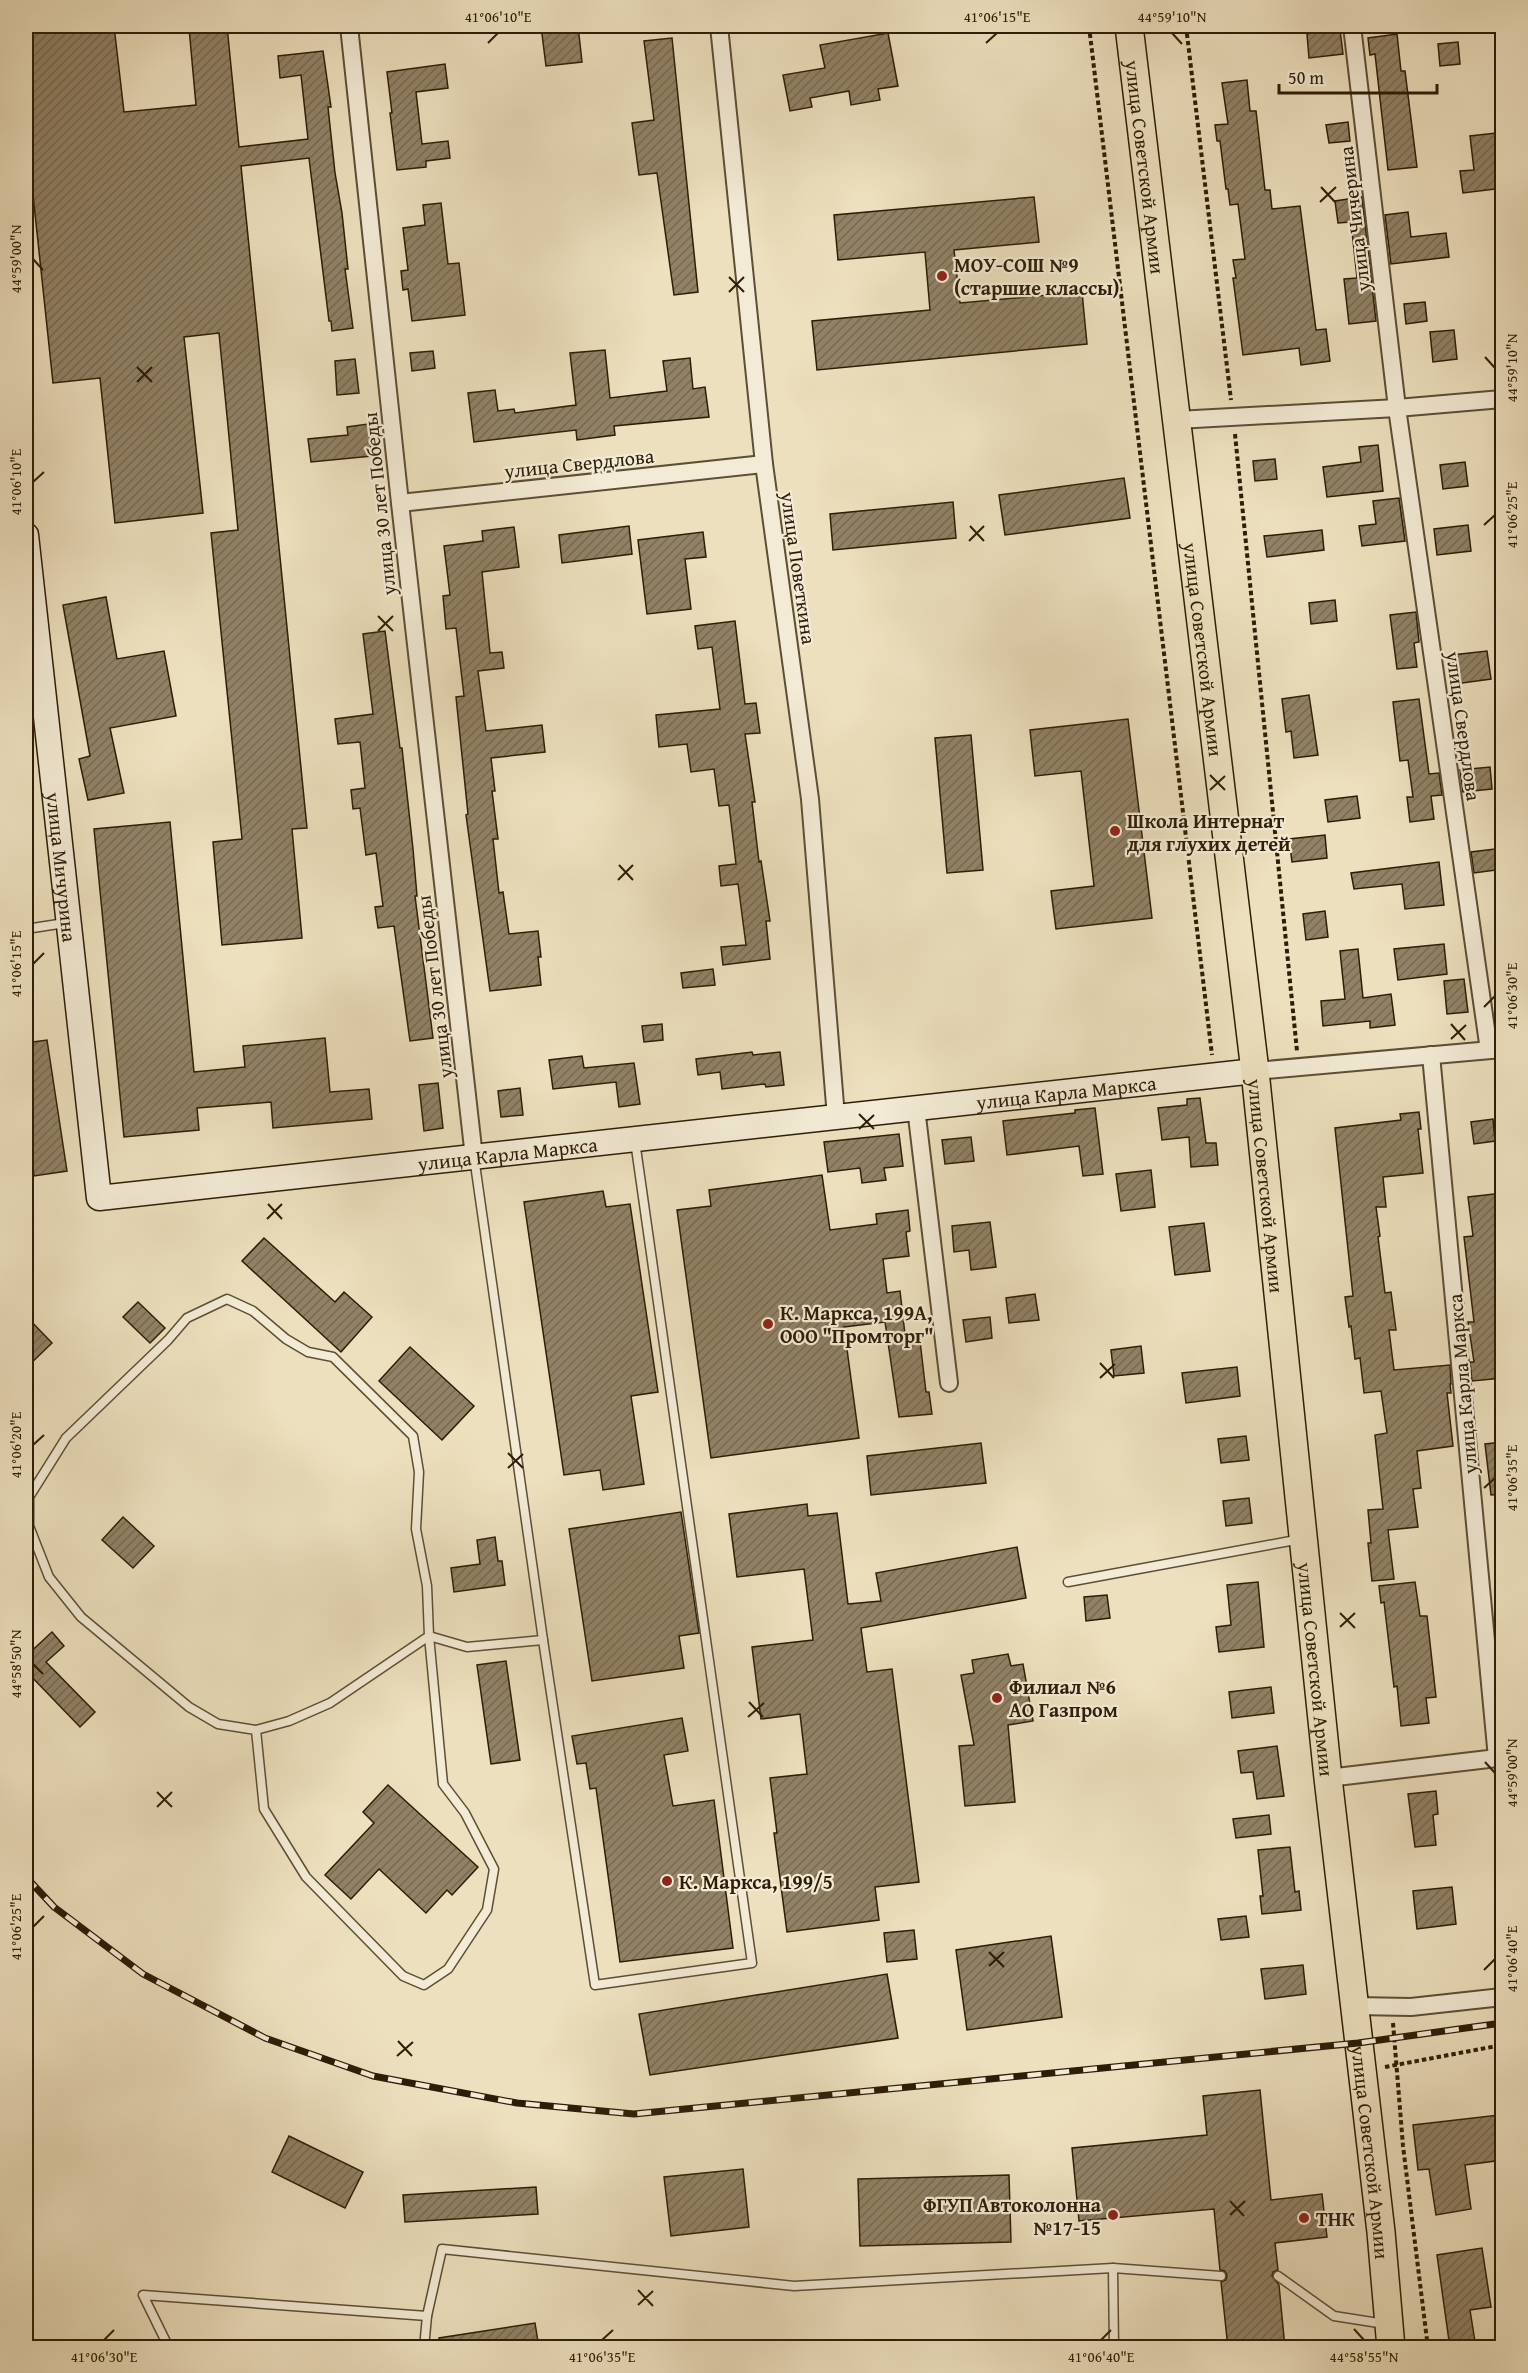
<svg xmlns="http://www.w3.org/2000/svg" width="1528" height="2373" font-family="'Gentium Book Plus',serif">
<defs>
<pattern id="building-hatch" width="6" height="6" patternUnits="userSpaceOnUse" patternTransform="scale(1.5)"><rect width="6" height="6" fill="#918266"/><path d="M-1 1l2-2M0 6l6-6M5 7l2-2" fill="none" stroke="#776a52"/></pattern>
</defs>
<rect width="100%" height="100%" fill="#ede0be"/>
<filter id="stains"><feTurbulence type="fractalNoise" baseFrequency=".00333" numOctaves="4"/><feColorMatrix values="0 0 0 0 .2 0 0 0 0 .09 0 0 0 0 .02 0 0 0 .5 -.17"/></filter>
<radialGradient id="worn" r=".72"><stop offset=".6" stop-color="#630" stop-opacity="0"/><stop offset="1" stop-color="#630" stop-opacity=".3"/></radialGradient>
<!-- building -->
<g fill="url(#building-hatch)" stroke="#2d1d06" stroke-width="1.5">
<path d="M26,26H114L124,112L196,105L189,28L227,26L239,147L308,139L301,75L280,78L278,56L323,51L331,107H328L335,173L342,213L348,269H345L353,328L332,331L331,321H329L309,158L241,166L307,828L292,829L302,938L222,945L213,842L242,839L211,533L238,530L219,333L184,337L203,513L115,523L100,378L53,383L26,129Z"/>
<path d="M541,26H578L582,62L546,66Z"/>
<path d="M1317,26H1336L1337,30H1340L1343,54L1309,58L1307,34L1318,32Z"/>
<path d="M888,33L898,86L878,89L880,100L851,105L849,91L810,98L812,107L790,111L783,75L825,68L820,45Z"/>
<path d="M1397,34L1401,71H1405L1417,167L1388,170L1375,54L1370,55L1368,38Z"/>
<path d="M672,38L698,292L674,295L657,173L639,175L632,123L654,120L644,41Z"/>
<path d="M1458,42L1460,64L1440,66L1438,44Z"/>
<path d="M445,64L448,88L416,92L422,144L448,141L450,158L426,161V167L397,170L390,113H392L387,72Z"/>
<path d="M1247,80L1250,111H1256L1265,190H1270L1272,209L1300,206L1316,330L1326,329L1330,361L1301,365L1299,348L1243,355L1233,278H1236L1233,260L1245,259L1238,204L1230,205L1228,189H1226L1220,141H1217L1215,125L1228,124L1222,83Z"/>
<path d="M1348,122L1350,141L1329,143L1326,125Z"/>
<path d="M1496,133L1500,167L1503,166V188L1463,193L1460,171L1474,170L1470,136Z"/>
<path d="M1034,197L1039,242L954,250L960,303L1082,292L1087,344L817,370L812,321L930,310L925,252L838,260L834,215Z"/>
<path d="M1362,197L1376,321L1349,324L1344,279L1357,278L1351,222L1338,223L1335,201Z"/>
<path d="M441,203L448,264L459,263L465,315L412,321L408,289L403,290L401,271L408,270L403,228L425,225L423,205Z"/>
<path d="M1408,212L1411,237L1446,233L1449,257L1391,264L1385,215Z"/>
<path d="M1425,302L1427,321L1406,324L1404,304Z"/>
<path d="M1454,330L1457,359L1433,362L1430,332Z"/>
<path d="M605,350L610,398L667,391L663,361L690,358L693,389L705,387L709,417L614,426L615,435L577,440L576,430L474,442L468,393L495,390L498,411L514,409L515,413L576,405L570,353Z"/>
<path d="M433,351L435,368L412,371L410,353Z"/>
<path d="M355,359L359,393L337,395L335,361Z"/>
<path d="M368,424L372,456L311,462L308,439L348,435L347,427Z"/>
<path d="M1378,445L1383,491L1327,497L1323,467L1361,462L1359,447Z"/>
<path d="M1275,459L1277,479L1255,481L1253,461Z"/>
<path d="M1465,462L1468,486L1443,489L1440,465Z"/>
<path d="M1124,478L1130,518L1005,535L999,495Z"/>
<path d="M1399,498L1405,541L1362,546L1359,526L1376,524L1373,501Z"/>
<path d="M953,502L956,538L833,550L830,514Z"/>
<path d="M1468,525L1471,551L1437,555L1434,529Z"/>
<path d="M629,526L632,554L562,563L559,535Z"/>
<path d="M514,527L519,567L482,572L490,653L502,652L504,668L478,671L486,731L542,725L545,752L491,758L495,791H492L498,839H493L499,893L503,892L509,934L538,931L541,957H538L541,985L490,991L466,815L468,814L456,697L464,696L456,628L446,629L443,596L450,595L444,546L483,541L482,531Z"/>
<path d="M1322,530L1324,550L1267,557L1264,536Z"/>
<path d="M703,532L706,557L685,559L691,609L647,614L638,540Z"/>
<path d="M106,597L117,659L164,651L176,716L110,728L124,793L88,800L79,759L90,756L63,605Z"/>
<path d="M1335,600L1337,621L1311,624L1309,603Z"/>
<path d="M1416,612L1419,642L1414,643L1417,667L1397,669L1390,615Z"/>
<path d="M735,621L745,704L756,703L760,733L745,734L755,802H752L759,862L761,861L770,921H766L770,959L723,965L721,947L746,945L738,884L721,886L719,866L736,864L729,805L719,806L714,769L691,772L687,744L659,747L656,715L720,709L712,647L698,649L695,626Z"/>
<path d="M385,631L400,748H402L413,849L417,896H415L433,1038L410,1041L394,926L378,928L375,907L383,906L376,853L366,855L360,808L353,809L351,790L365,788L360,742L338,744L335,719L373,714L363,634Z"/>
<path d="M1487,651L1491,679L1455,684L1452,655Z"/>
<path d="M1309,695L1318,755L1294,758L1291,731L1286,732L1282,699Z"/>
<path d="M1419,699L1429,774L1439,773L1442,795L1431,796L1434,819L1410,822L1407,797H1413L1408,760L1400,761L1393,702Z"/>
<path d="M1128,719L1152,918L1056,929L1051,891L1094,886L1081,771L1035,776L1030,730Z"/>
<path d="M971,735L983,870L947,873L935,738Z"/>
<path d="M1490,767L1492,789L1463,792L1460,770Z"/>
<path d="M1357,796L1360,818L1328,822L1325,800Z"/>
<path d="M170,822L194,1072L245,1067L243,1046L325,1038L330,1092L369,1089L372,1119L273,1128L271,1102L197,1108L199,1130L124,1137L94,829Z"/>
<path d="M1325,835L1327,858L1292,862L1289,839Z"/>
<path d="M1503,848V869L1474,873L1471,852Z"/>
<path d="M1439,862L1444,905L1405,909L1402,884L1354,889L1351,873Z"/>
<path d="M1325,911L1328,937L1306,940L1303,914Z"/>
<path d="M1444,944L1447,974L1398,980L1394,949Z"/>
<path d="M1358,949L1363,998L1391,994L1395,1025L1370,1028V1021L1323,1026L1321,1001L1345,999L1340,951Z"/>
<path d="M713,969L715,985L683,988L681,973Z"/>
<path d="M1464,979L1468,1012L1447,1014L1444,981Z"/>
<path d="M662,1024L663,1040L644,1042L642,1026Z"/>
<path d="M47,1040L67,1171L34,1176L26,1118V1043Z"/>
<path d="M752,1052L753,1055L780,1052L784,1085L766,1087L765,1084L722,1089L720,1072L698,1075L696,1059Z"/>
<path d="M582,1056L584,1068L634,1063L640,1104L619,1107L616,1082L553,1089L549,1060Z"/>
<path d="M438,1083L443,1128L424,1131L419,1085Z"/>
<path d="M520,1088L523,1115L501,1117L498,1091Z"/>
<path d="M1200,1098L1206,1143H1216L1218,1165L1191,1167L1189,1137L1162,1140L1158,1108L1187,1105V1099Z"/>
<path d="M1095,1108L1103,1174L1083,1176L1079,1146L1007,1155L1003,1121L1075,1113V1110Z"/>
<path d="M1419,1112L1421,1129H1418L1423,1173L1383,1177L1386,1207H1376L1380,1236L1378,1237L1385,1293L1391,1292L1396,1330H1389L1394,1370L1450,1365L1451,1384H1450L1451,1393H1447L1453,1446L1417,1451L1421,1488L1413,1489L1418,1527L1388,1530L1394,1579L1372,1581L1368,1543H1371L1368,1510L1383,1509L1375,1435L1387,1433L1381,1391L1364,1393L1360,1358L1355,1359L1351,1326L1349,1327L1345,1297L1353,1296L1335,1128L1401,1120L1400,1114Z"/>
<path d="M1493,1119L1495,1141L1474,1144L1471,1122Z"/>
<path d="M899,1134L903,1166L884,1168L886,1180L862,1183L860,1168L828,1172L824,1142Z"/>
<path d="M971,1137L974,1161L945,1164L942,1140Z"/>
<path d="M1151,1170L1155,1207L1121,1211L1116,1174Z"/>
<path d="M822,1175L830,1230L877,1224L876,1214L908,1210L910,1231L906,1232L909,1256L883,1259L887,1293L900,1291L906,1343L920,1341L926,1392H929L932,1414L899,1417L885,1322L844,1327L859,1438L711,1458L677,1210L711,1206L709,1190Z"/>
<path d="M603,1191L606,1207L630,1204L658,1392L631,1396L644,1484L603,1490L600,1470L564,1475L524,1202Z"/>
<path d="M1503,1193V1223L1495,1224L1503,1279V1300L1498,1301L1502,1336H1498L1503,1378L1472,1381L1470,1362H1474L1468,1322H1474L1464,1237L1473,1236L1468,1197Z"/>
<path d="M990,1222L996,1267L971,1270L969,1250L954,1252L952,1226Z"/>
<path d="M1204,1223L1210,1271L1175,1275L1169,1227Z"/>
<path d="M264,1238L335,1302L344,1292L372,1317L341,1352L242,1261Z"/>
<path d="M1035,1294L1039,1320L1009,1323L1006,1298Z"/>
<path d="M138,1302L165,1328L150,1343L123,1317Z"/>
<path d="M26,1316L52,1343L26,1368Z"/>
<path d="M990,1317L992,1338L966,1342L963,1320Z"/>
<path d="M1141,1346L1144,1373L1114,1376L1111,1350Z"/>
<path d="M410,1347L474,1406L442,1440L379,1381Z"/>
<path d="M1237,1367L1240,1396L1186,1403L1182,1373Z"/>
<path d="M1246,1436L1249,1460L1221,1463L1218,1439Z"/>
<path d="M1503,1442V1494L1491,1495L1485,1444Z"/>
<path d="M981,1443L986,1483L871,1495L867,1456Z"/>
<path d="M1249,1498L1252,1523L1226,1526L1223,1501Z"/>
<path d="M807,1504L808,1516L837,1513L848,1604L881,1601L876,1573L1017,1547L1026,1598L861,1628L867,1672L892,1669L919,1882L875,1887L879,1920L787,1932L774,1833H777L770,1778L807,1774L800,1714L761,1719L752,1647L813,1640L804,1569L737,1577L729,1514Z"/>
<path d="M681,1512L699,1633L679,1636L684,1668L592,1681L569,1529Z"/>
<path d="M123,1517L154,1546L133,1568L102,1540Z"/>
<path d="M495,1537L498,1561H502L505,1585L454,1592L451,1568L480,1564L477,1540Z"/>
<path d="M1258,1582L1264,1647L1219,1652L1216,1627L1231,1625L1227,1585Z"/>
<path d="M1415,1582L1420,1616H1427L1436,1697L1426,1698L1429,1723L1401,1726L1397,1686L1394,1687L1384,1602L1381,1603L1379,1586Z"/>
<path d="M1107,1595L1110,1618L1086,1621L1084,1597Z"/>
<path d="M52,1632L64,1646L46,1662L95,1712L80,1727L26,1671V1656Z"/>
<path d="M1008,1654L1011,1666L1023,1664L1033,1721L1008,1725L1015,1802L965,1806L959,1746L974,1745L961,1675L974,1673L972,1660Z"/>
<path d="M506,1661L520,1760L491,1764L477,1665Z"/>
<path d="M1271,1687L1274,1713L1232,1718L1229,1692Z"/>
<path d="M682,1718L688,1751L664,1755L673,1806L714,1800L733,1948L620,1962L596,1788L590,1789L586,1763L577,1764L572,1736Z"/>
<path d="M1277,1746L1284,1796L1257,1799L1253,1772L1241,1773L1238,1751Z"/>
<path d="M388,1785L478,1867L452,1895L447,1890L426,1913L379,1869L351,1899L325,1875L374,1823L363,1812Z"/>
<path d="M1436,1791L1438,1814L1433,1815L1436,1845L1415,1847L1408,1794Z"/>
<path d="M1269,1815L1271,1834L1236,1838L1233,1819Z"/>
<path d="M1290,1847L1295,1892L1299,1891L1301,1910L1262,1914L1260,1896H1263L1258,1850Z"/>
<path d="M1452,1887L1456,1924L1417,1929L1413,1891Z"/>
<path d="M1246,1916L1249,1937L1221,1940L1218,1919Z"/>
<path d="M914,1930L917,1959L887,1962L884,1933Z"/>
<path d="M1051,1936L1062,2017L967,2030L956,1950Z"/>
<path d="M1303,1965L1306,1994L1265,1999L1261,1969Z"/>
<path d="M887,1974L898,2038L650,2075L639,2014Z"/>
<path d="M1260,2090L1271,2200L1322,2194L1327,2237L1275,2243L1278,2270L1273,2272L1272,2276L1279,2285L1285,2348H1228L1221,2282L1226,2280L1227,2276L1225,2271L1220,2270L1214,2209L1079,2221L1072,2148L1207,2135L1203,2096Z"/>
<path d="M1499,2115L1503,2160L1465,2165L1471,2209L1436,2215L1429,2169L1418,2170L1413,2125Z"/>
<path d="M289,2136L363,2172L345,2208L272,2172Z"/>
<path d="M743,2169L749,2227L671,2236L664,2177Z"/>
<path d="M1009,2175L1011,2242L860,2246L858,2179Z"/>
<path d="M536,2187L538,2214L405,2222L403,2195Z"/>
<path d="M1482,2248L1491,2307L1470,2310L1476,2348H1450L1437,2255Z"/>
<path d="M535,2323L539,2348H439V2338Z"/>
</g>
<g fill="none" stroke-linecap="round" stroke-linejoin="round">
<!-- lane casing -->
<g stroke="#5d4e34" stroke-width="11">
<g id="lane">
<path d="M26,929L65,923"/>
<path d="M474,1157L543,1640L595,1985L752,1963L635,1141"/>
<path d="M1068,1582L1301,1539"/>
<path d="M429,1636L467,1647L543,1640"/>
<path d="M256,1730L264,1809L306,1877L403,1976L424,1985L448,1969L487,1910L494,1869L465,1813L443,1784L429,1636L427,1586L416,1529L419,1472L413,1436L333,1357L308,1352L286,1339L253,1311L227,1299L187,1318L168,1340L66,1438L29,1497V1526L49,1577L81,1617L189,1707L218,1724L256,1730L289,1721L330,1703L429,1636"/>
<path d="M1113,2268L1114,2348"/>
<path d="M1278,2276L1334,2316L1385,2324"/>
<path d="M169,2348L143,2295L427,2316"/>
<path d="M424,2348L427,2316L442,2249L794,2286L1113,2268L1221,2276"/>
</g>
</g>
<!-- street casing -->
<g stroke="#5d4e34" stroke-width="20">
<g id="street">
<path d="M349,26L400,503L474,1157"/>
<path d="M719,26L764,464L810,799L836,1117"/>
<path d="M1352,26L1397,408L1489,1050"/>
<path d="M1177,420L1397,408L1502,399"/>
<path d="M400,503L764,464"/>
<path d="M1255,1071L1502,1049"/>
<path d="M916,1108L949,1383"/>
<path d="M1328,1778L1497,1758L1431,1055"/>
<path d="M1354,2006L1411,2007L1502,1997"/>
</g>
</g>
<!-- secondary casing -->
<g stroke="#2d1d06" stroke-width="27">
<g id="secondary">
<path id="s1" d="M26,535L99,1198L1255,1071"/>
</g>
</g>
<!-- primary casing -->
<g stroke="#2d1d06" stroke-width="30">
<g id="primary">
<path id="s2" d="M1129,26L1255,1071L1328,1778L1381,2232L1391,2348"/>
</g>
</g>
<!-- path -->
<g stroke="#2d1d06" stroke-width="4" stroke-dasharray="4.5 3" stroke-linecap="butt">
<path d="M1089,26L1212,1055"/>
<path d="M1186,26L1231,400"/>
<path d="M1235,434L1297,1051"/>
<path d="M1393,2023L1403,2146L1428,2348"/>
<path d="M1385,2067L1502,2045"/>
</g>
<!-- lane -->
<use href="#lane" stroke="#f3ebd5" stroke-width="8"/>
<!-- street -->
<use href="#street" stroke="#f3ebd5" stroke-width="16"/>
<!-- secondary -->
<use href="#secondary" stroke="#f3ebd5" stroke-width="24"/>
<!-- primary -->
<use href="#primary" stroke="#ede0be" stroke-width="27"/>
<!-- rail casing -->
<g stroke="#2d1d06" stroke-width="7">
<path id="rail" d="M26,1877L54,1907L143,1974L265,2038L373,2076L517,2103L634,2114L1358,2043L1502,2023"/>
</g>
<!-- rail -->
<use href="#rail" stroke="#f3ebd5" stroke-width="4.5" stroke-dasharray="14" stroke-linecap="butt"/>
</g>
<!-- ticks -->
<path fill="none" stroke="#2d1d06" stroke-width="2" d="M1172,33L1182,44M488,43L498,33M986,43L997,33M1321,187L1335,202M1320,202L1336,187M33,259L43,270M729,277L744,292M729,292L744,277M1485,357L1495,368M137,367L152,382M137,382L152,367M33,482L44,472M1484,525L1495,515M970,526L984,541M969,541L984,526M378,616L393,631M378,631L393,616M1210,775L1225,790M1210,790L1225,776M619,865L633,880M618,880L633,865M33,964L44,953M1484,1007L1495,996M1451,1024L1465,1040M1451,1039L1466,1025M859,1114L874,1129M859,1129L874,1115M268,1204L282,1219M267,1219L282,1204M1100,1363L1114,1378M1100,1378L1115,1364M33,1445L44,1435M508,1453L523,1468M508,1468L523,1454M1484,1488L1495,1478M1340,1613L1355,1628M1340,1627L1355,1613M33,1664L43,1674M749,1702L763,1717M748,1717L764,1703M1485,1762L1495,1773M157,1792L172,1807M157,1807L172,1792M33,1927L44,1916M989,1952L1004,1967M989,1966L1004,1952M1484,1970L1495,1959M398,2041L412,2056M397,2056L413,2042M1230,2201L1244,2216M1230,2215L1245,2201M638,2290L653,2306M638,2305L653,2291M1354,2329L1364,2340M104,2340L114,2330M602,2340L613,2330M1101,2340L1111,2330"/>
<!-- markers -->
<g fill="#8f2418" stroke="#f3ebd5" stroke-width="2">
<circle cx="942" cy="276" r="6"/>
<circle cx="1115" cy="831" r="6"/>
<circle cx="768" cy="1324" r="6"/>
<circle cx="997" cy="1698" r="6"/>
<circle cx="667" cy="1881" r="6"/>
<circle cx="1113" cy="2215" r="6"/>
<circle cx="1304" cy="2218" r="6"/>
</g>
<g text-anchor="middle" dominant-baseline="central" stroke-width="4.5" stroke-linejoin="round" paint-order="stroke">
<!-- street labels -->
<g font-size="20" fill="#2d1d06" stroke="#f3ebd5">
<text stroke="none"><textPath href="#s2" startOffset="142">улица Советской Армии</textPath></text>
<text transform="translate(1354 219) rotate(-97)">улица Чичерина</text>
<text transform="translate(579 463) rotate(-6)">улица Свердлова</text>
<text transform="translate(379 504) rotate(-96)">улица 30 лет Победы</text>
<text transform="translate(799 568) rotate(82)">улица Поветкина</text>
<text stroke="none"><textPath href="#s2" startOffset="628">улица Советской Армии</textPath></text>
<text transform="translate(1464 726) rotate(82)">улица Свердлова</text>
<text stroke="none"><textPath href="#s1" startOffset="334">улица Мичурина</textPath></text>
<text transform="translate(434 987) rotate(-97)">улица 30 лет Победы</text>
<text stroke="none"><textPath href="#s1" startOffset="1640">улица Карла Маркса</textPath></text>
<text stroke="none"><textPath href="#s1" startOffset="1078">улица Карла Маркса</textPath></text>
<text stroke="none"><textPath href="#s2" startOffset="1168">улица Советской Армии</textPath></text>
<text transform="translate(1462 1384) rotate(-95)">улица Карла Маркса</text>
<text stroke="none"><textPath href="#s2" startOffset="1654">улица Советской Армии</textPath></text>
<text stroke="none"><textPath href="#s2" startOffset="2140">улица Советской Армии</textPath></text>
</g>
<!-- poi labels -->
<g font-size="20" font-weight="bold" fill="#2d1d06" stroke="#f3ebd5" text-anchor="start">
<text x="954" y="264">МОУ-СОШ №9<tspan x="954" dy="23">(старшие классы)</tspan></text>
<text x="1127" y="820">Школа Интернат<tspan x="1127" dy="23">для глухих детей</tspan></text>
<text x="780" y="1312">К. Маркса, 199А,<tspan x="780" dy="23">ООО "Промторг"</tspan></text>
<text x="1009" y="1686">Филиал №6<tspan x="1009" dy="23">АО Газпром</tspan></text>
<text x="679" y="1881">К. Маркса, 199/5</text>
<text x="1101" y="2204" text-anchor="end">ФГУП Автоколонна<tspan x="1101" dy="23">№17-15</tspan></text>
<text x="1316" y="2218">ТНК</text>
</g>
</g>
<!-- margin -->
<rect width="1528" height="2373" fill="none" stroke="#ede0be" stroke-width="66"/>
<!-- scale -->
<path d="M1279 84v9h158v-9" fill="none" stroke="#2d1d06" stroke-width="3"/>
<text x="1288" y="84" font-size="18" fill="#2d1d06" stroke="#f3ebd5" stroke-width="4.5" paint-order="stroke">50 m</text>
<rect x="33" y="33" width="1462" height="2307" fill="none" stroke="#2d1d06" stroke-width="2"/>
<g font-size="15" text-anchor="middle" fill="#2d1d06">
<text x="498" y="22">41°06'10"E</text>
<text x="997" y="22">41°06'15"E</text>
<text x="1172" y="22">44°59'10"N</text>
<text transform="translate(16 259) rotate(-90)" y="5">44°59'00"N</text>
<text transform="translate(1512 368) rotate(-90)" y="5">44°59'10"N</text>
<text transform="translate(16 482) rotate(-90)" y="5">41°06'10"E</text>
<text transform="translate(1512 515) rotate(-90)" y="5">41°06'25"E</text>
<text transform="translate(16 964) rotate(-90)" y="5">41°06'15"E</text>
<text transform="translate(1512 996) rotate(-90)" y="5">41°06'30"E</text>
<text transform="translate(16 1445) rotate(-90)" y="5">41°06'20"E</text>
<text transform="translate(1512 1478) rotate(-90)" y="5">41°06'35"E</text>
<text transform="translate(16 1664) rotate(-90)" y="5">44°58'50"N</text>
<text transform="translate(1512 1773) rotate(-90)" y="5">44°59'00"N</text>
<text transform="translate(16 1927) rotate(-90)" y="5">41°06'25"E</text>
<text transform="translate(1512 1959) rotate(-90)" y="5">41°06'40"E</text>
<text x="104" y="2362">41°06'30"E</text>
<text x="602" y="2362">41°06'35"E</text>
<text x="1101" y="2362">41°06'40"E</text>
<text x="1364" y="2362">44°58'55"N</text>
</g>
<rect width="100%" height="100%" filter="url(#stains)"/>
<rect width="100%" height="100%" fill="url(#worn)"/>
</svg>
